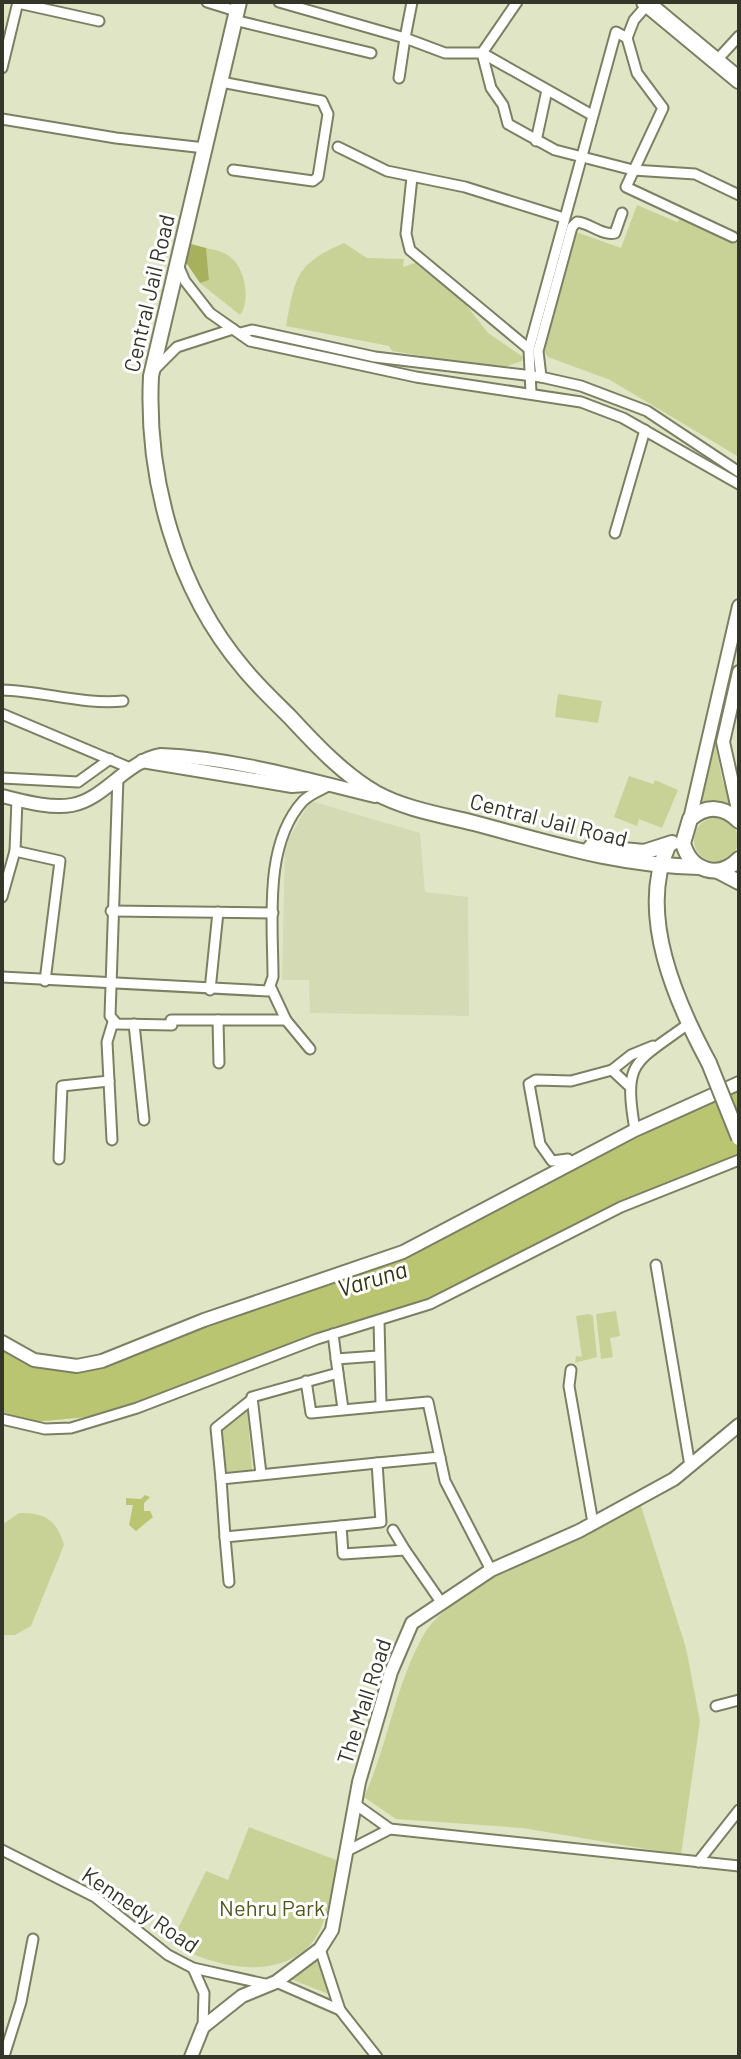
<svg xmlns="http://www.w3.org/2000/svg" width="741" height="2059" font-family="Barlow,sans-serif">
<rect width="100%" height="100%" fill="#e0e5c6"/>
<!-- built -->
<path fill="#d4dab4" d="M314,802L420,833L425,892L468,897L469,1016L310,1013L309,980H282L285,846L309,803Z"/>
<!-- green -->
<g fill="#c9d296">
<path d="M637,205L677,222L682,217L739,244V457L610,380L548,357L542,348L576,232L621,248Z"/>
<path d="M344,243L367,258L404,259L403,267L415,263L463,301L488,333L523,357L522,361L499,369L392,351L389,346L286,326C295,278 295,264 344,243Z"/>
<path d="M206,248C215,250 223,251 230,257C245,267 251,301 240,315L200,283L209,280Z"/>
<path d="M558,694L602,701L598,723L555,717Z"/>
<path d="M715,742L722,779L732,807H700Z"/>
<path d="M629,776L653,784L655,780L678,790L662,828L639,819L637,826L614,817Z"/>
<circle cx="716" cy="840" r="22"/>
<path d="M616,1311L620,1336L610,1338L613,1357L601,1359L596,1314Z"/>
<path d="M589,1314L593,1316L597,1357L575,1363L576,1356L582,1357L576,1316Z"/>
<path d="M247,1404L252,1470L224,1472L220,1424L232,1414V1405Z"/>
<path d="M641,1506L686,1648L700,1721L681,1855L523,1828L396,1819L364,1797C388,1745 395,1686 423,1636C450,1586 587,1532 641,1506Z"/>
<path d="M19,1513C44,1512 57,1520 64,1545L31,1626L15,1635H4L2,1525Z"/>
<path d="M249,1827L339,1861C332,1885 328,1925 311,1944C275,1983 210,1966 171,1943L206,1871L228,1880Z"/>
<path d="M316,1959L331,1995L288,1978Z"/>
</g>
<!-- forest -->
<path fill="#a6b05d" d="M191,244L206,248L209,280L200,283L185,261Z"/>
<!-- water -->
<g fill="#bac572">
<path d="M739,1087V1153L568,1229L446,1294L381,1317L336,1326L130,1413L34,1422L2,1412V1343L48,1366L91,1368L194,1322L483,1215Z"/>
<path d="M145,1495L150,1497L144,1503V1511H150L153,1517L136,1531L129,1525L133,1505H126V1498L141,1499Z"/>
</g>
<g fill="none" stroke-linecap="round" stroke-linejoin="round">
<!-- street casing -->
<g stroke="#7b8063" stroke-width="13">
<g id="street">
<path d="M207,2L236,11"/>
<path d="M279,2L405,38L399,78"/>
<path d="M412,2L405,38L445,53H482L491,88L503,105L508,124L555,150L633,170L695,174L739,195"/>
<path d="M517,2L482,53L592,115"/>
<path d="M18,3L99,21"/>
<path d="M234,20L371,53"/>
<path d="M627,38L637,73L663,108L626,187L733,237"/>
<path d="M717,60L739,36"/>
<path d="M2,68L18,2"/>
<path d="M221,82L322,101L328,114L318,177L313,181L233,170"/>
<path d="M2,119L116,138L205,148"/>
<path d="M536,141L547,90"/>
<path d="M338,147L387,171L465,187L564,218"/>
<path d="M412,177L406,234L410,250L529,349"/>
<path d="M178,265L185,281L210,313L250,341L416,377L581,402L623,418L739,484"/>
<path d="M240,333L252,330L375,357L541,377L581,386L647,411L739,472"/>
<path d="M156,368L177,347L233,329"/>
<path d="M541,377L538,351L572,227L577,222C590,223 602,236 615,233L622,213"/>
<path d="M531,393L529,349L616,32L627,38L634,20L648,4"/>
<path d="M615,533L645,430"/>
<path d="M2,690C43,691 83,705 123,701"/>
<path d="M2,714L130,768"/>
<path d="M118,777L110,1016L117,1024L172,1025"/>
<path d="M2,778L78,782L110,759"/>
<path d="M15,851L60,861L45,981"/>
<path d="M2,897L15,851L17,800"/>
<path d="M111,911L273,913"/>
<path d="M2,977L268,991L273,977C273,922 263,845 303,801C310,794 321,790 330,785"/>
<path d="M271,988L286,1020L310,1049"/>
<path d="M210,990L218,912"/>
<path d="M171,1020H286"/>
<path d="M218,1020L219,1063"/>
<path d="M134,1024L144,1120"/>
<path d="M612,1070L631,1055L653,1046"/>
<path d="M635,1130C623,1060 634,1064 688,1024"/>
<path d="M112,1140L107,1042L113,1022"/>
<path d="M59,1159L62,1086L109,1081"/>
<path d="M572,1164L568,1159L552,1161L540,1144L529,1084L536,1080L571,1081L612,1070L628,1085"/>
<path d="M656,1265L690,1466"/>
<path d="M379,1321L381,1404"/>
<path d="M336,1359L378,1356"/>
<path d="M571,1370L569,1386L593,1523"/>
<path d="M338,1373L343,1409"/>
<path d="M306,1381L311,1413L428,1402L445,1481L491,1570"/>
<path d="M2,1419L45,1429L71,1428L137,1408L317,1339L430,1304L621,1207L739,1160"/>
<path d="M377,1463L440,1457"/>
<path d="M261,1474L252,1397L338,1373L333,1334"/>
<path d="M221,1479L216,1428L251,1400"/>
<path d="M393,1530L405,1550"/>
<path d="M225,1537L221,1479L377,1463L381,1522L341,1526"/>
<path d="M229,1582L225,1537L341,1526L343,1554L405,1550L441,1602"/>
<path d="M716,1706L739,1700"/>
<path d="M355,1804L390,1829"/>
<path d="M2,1850L95,1897L168,1955L193,1968L265,1984"/>
<path d="M349,1850L390,1829L739,1866"/>
<path d="M698,1862L739,1810"/>
<path d="M320,1949L340,2010L377,2057"/>
<path d="M193,1968L204,1993L203,2027"/>
<path d="M276,1982L340,2010"/>
<path d="M4,2056L21,2002L33,1939"/>
</g>
</g>
<!-- secondary casing -->
<g stroke="#7b8063" stroke-width="16">
<g id="secondary">
<path d="M739,672L723,742L739,814"/>
<path d="M142,761L292,786L319,784"/>
<path d="M2,796C23,801 50,809 72,805C105,799 126,761 161,755C234,758 305,779 375,796"/>
<path d="M690,819L739,606"/>
<path d="M2,1342L34,1360L77,1366L102,1361L204,1320L403,1252L635,1130L739,1083"/>
<path d="M191,2057L203,2027L242,1996L276,1982L320,1949L332,1930L359,1782L391,1672L412,1623L491,1570L579,1531L674,1479L739,1425"/>
</g>
</g>
<!-- primary casing -->
<g stroke="#7b8063" stroke-width="18">
<g id="primary">
<path d="M239,2L151,376C146,478 176,589 244,669C258,686 274,701 290,717C315,744 344,775 376,793C405,809 442,815 474,823C553,844 616,865 699,867"/>
<path d="M739,821C724,806 706,805 690,819L683,843C690,871 719,880 739,859"/>
<path d="M668,846C637,914 676,1002 709,1063"/>
<path d="M591,847L644,852L672,843"/>
<path d="M718,871L739,882"/>
</g>
</g>
<!-- highway casing -->
<g stroke="#7b8063" stroke-width="20">
<path id="highway" d="M645,2L739,80"/>
</g>
<!-- street -->
<use href="#street" stroke="#fff" stroke-width="9"/>
<!-- secondary -->
<use href="#secondary" stroke="#fff" stroke-width="12"/>
<!-- primary -->
<use href="#primary" stroke="#fff" stroke-width="14"/>
<!-- highway -->
<use href="#highway" stroke="#fff" stroke-width="16"/>
<!-- primary-bridge casing -->
<g stroke="#7b8063" stroke-width="18" stroke-linecap="butt">
<path id="primary-bridge" d="M709,1063L739,1138"/>
</g>
<!-- primary-bridge -->
<use href="#primary-bridge" stroke="#fff" stroke-width="14"/>
</g>
<g text-anchor="middle" dominant-baseline="central" stroke-width="6" stroke-linejoin="round" paint-order="stroke">
<!-- street labels -->
<g font-size="22" fill="#35362a" stroke="#fff">
<text transform="translate(148 293) rotate(-77)">Central Jail Road</text>
<text transform="translate(549 819) rotate(14)">Central Jail Road</text>
<text transform="translate(363 1701) rotate(-72)">The Mall Road</text>
<text transform="translate(141 1909) rotate(34)">Kennedy Road</text>
</g>
<!-- park labels -->
<g font-size="22" fill="#52591c" stroke="#fff">
<text x="272" y="1907">Nehru Park</text>
</g>
<!-- water labels -->
<g font-size="24" font-style="italic" fill="#313511" stroke="#fff">
<text transform="translate(372 1278) rotate(-17)">Varuna</text>
</g>
</g>
<!-- border -->
<rect width="741" height="2059" fill="none" stroke="#35362a" stroke-width="8"/>
</svg>
